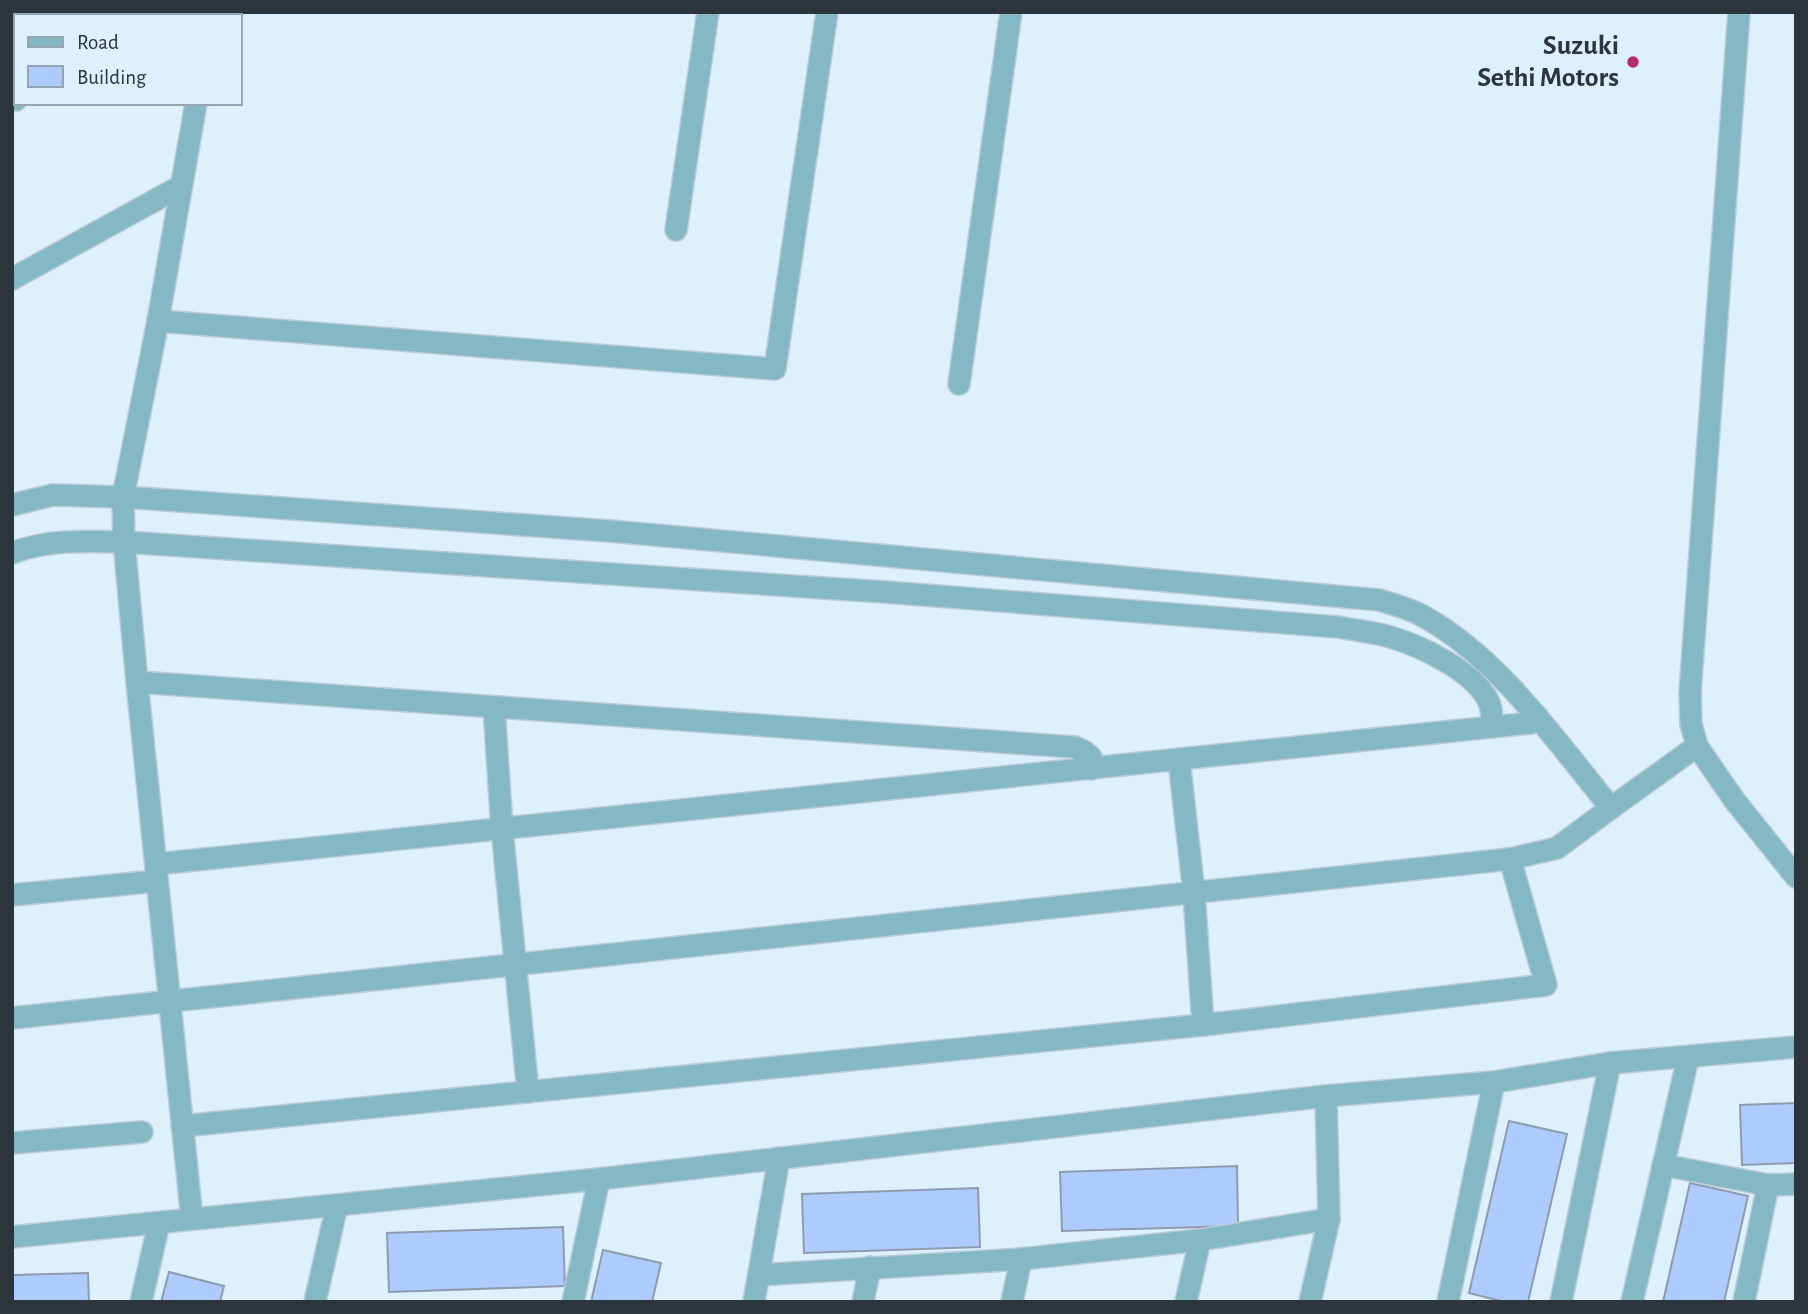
<svg xmlns="http://www.w3.org/2000/svg" width="1808" height="1314" font-family="'Alegreya Sans',sans-serif">
<rect width="100%" height="100%" fill="#ddf0fd"/>
<!-- building -->
<g fill="#aecbfd" stroke="#8f9baf" stroke-width="2">
<path d="M1796,1103V1163L1742,1165L1740,1105Z"/>
<path d="M1509,1121L1567,1134L1528,1302H1505L1469,1293Z"/>
<path d="M1237,1166L1238,1226L1062,1231L1060,1172Z"/>
<path d="M1690,1183L1748,1196L1724,1302H1663Z"/>
<path d="M978,1188L980,1247L804,1253L802,1194Z"/>
<path d="M563,1227L565,1286L389,1292L387,1233Z"/>
<path d="M603,1250L661,1263L652,1302H591Z"/>
<path d="M169,1272L224,1286L220,1302H161Z"/>
<path d="M88,1273L89,1302H12V1275Z"/>
</g>
<g fill="none" stroke-linecap="round" stroke-linejoin="round">
<!-- minor casing -->
<g stroke="#bacbd6" stroke-width="24">
<g id="minor">
<path d="M212,16L213,12"/>
<path d="M12,100H16"/>
<path d="M676,230L708,12"/>
<path d="M12,279L179,187"/>
<path d="M158,321L775,369L827,12"/>
<path d="M959,384L1011,12"/>
<path d="M12,505L53,495L123,497L610,531L1379,600C1392,604 1407,608 1419,614C1496,654 1557,742 1611,808L1697,746"/>
<path d="M12,553C48,539 86,541 124,542L885,592L1338,627C1354,630 1372,632 1387,636C1419,645 1478,672 1490,705C1492,711 1492,720 1492,727"/>
<path d="M137,682L1074,747L1084,751L1091,757V769"/>
<path d="M494,707L502,829L528,1092"/>
<path d="M1179,760L1194,893L1203,1025"/>
<path d="M156,864L1531,723L1537,716"/>
<path d="M12,895L157,881"/>
<path d="M12,1018L1510,859L1557,848L1611,808"/>
<path d="M182,1126L1203,1025L1546,985L1510,859"/>
<path d="M12,1143L142,1132"/>
<path d="M1663,1165L1768,1185L1796,1184"/>
<path d="M192,1219L137,682L124,542L123,497L158,321L196,103"/>
<path d="M12,1237L599,1179L1326,1096L1494,1082L1610,1063L1796,1047"/>
<path d="M759,1275L1021,1259L1200,1240L1329,1219"/>
<path d="M141,1302L159,1223"/>
<path d="M315,1302L337,1205"/>
<path d="M573,1302L599,1179"/>
<path d="M754,1302L779,1158"/>
<path d="M863,1302L870,1267"/>
<path d="M1012,1302L1021,1259"/>
<path d="M1186,1302L1200,1240"/>
<path d="M1310,1302L1329,1219L1326,1096"/>
<path d="M1448,1302L1494,1082"/>
<path d="M1561,1302L1610,1063"/>
<path d="M1632,1302L1688,1058"/>
<path d="M1744,1302L1768,1185"/>
</g>
</g>
<!-- tertiary casing -->
<g stroke="#bacbd6" stroke-width="24">
<path id="tertiary" d="M1739,12L1690,693L1691,724L1697,746L1735,801L1796,877"/>
</g>
<!-- minor -->
<use href="#minor" stroke="#83b8c4" stroke-width="21"/>
<!-- tertiary -->
<use href="#tertiary" stroke="#83b8c4" stroke-width="21"/>
</g>
<!-- markers -->
<circle fill="#b52c6b" stroke="#ddf0fd" stroke-width="2.5" cx="1633" cy="62" r="7"/>
<g text-anchor="middle" dominant-baseline="central" stroke-width="5" stroke-linejoin="round" paint-order="stroke">
<!-- poi labels -->
<g font-size="28" font-weight="bold" fill="#2c353b" stroke="#ddf0fd" text-anchor="end">
<text x="1619" y="46">Suzuki<tspan x="1619" dy="32">Sethi Motors</tspan></text>
</g>
</g>
<!-- border -->
<rect width="1808" height="1314" fill="none" stroke="#2c353b" stroke-width="28"/>
<!-- legend -->
<rect x="14" y="14" width="228" height="91" fill="#ddf0fd" stroke="#96a5af" stroke-width="2"/>
<rect x="28" y="37" width="35" height="10" fill="#83b8c4" stroke="#96a5af" stroke-width="2"/>
<text x="77" y="49" font-size="21" fill="#2c353b">Road</text>
<rect x="28" y="66" width="35" height="21" fill="#aecbfd" stroke="#96a5af" stroke-width="2"/>
<text x="77" y="84" font-size="21" fill="#2c353b">Building</text>
</svg>
